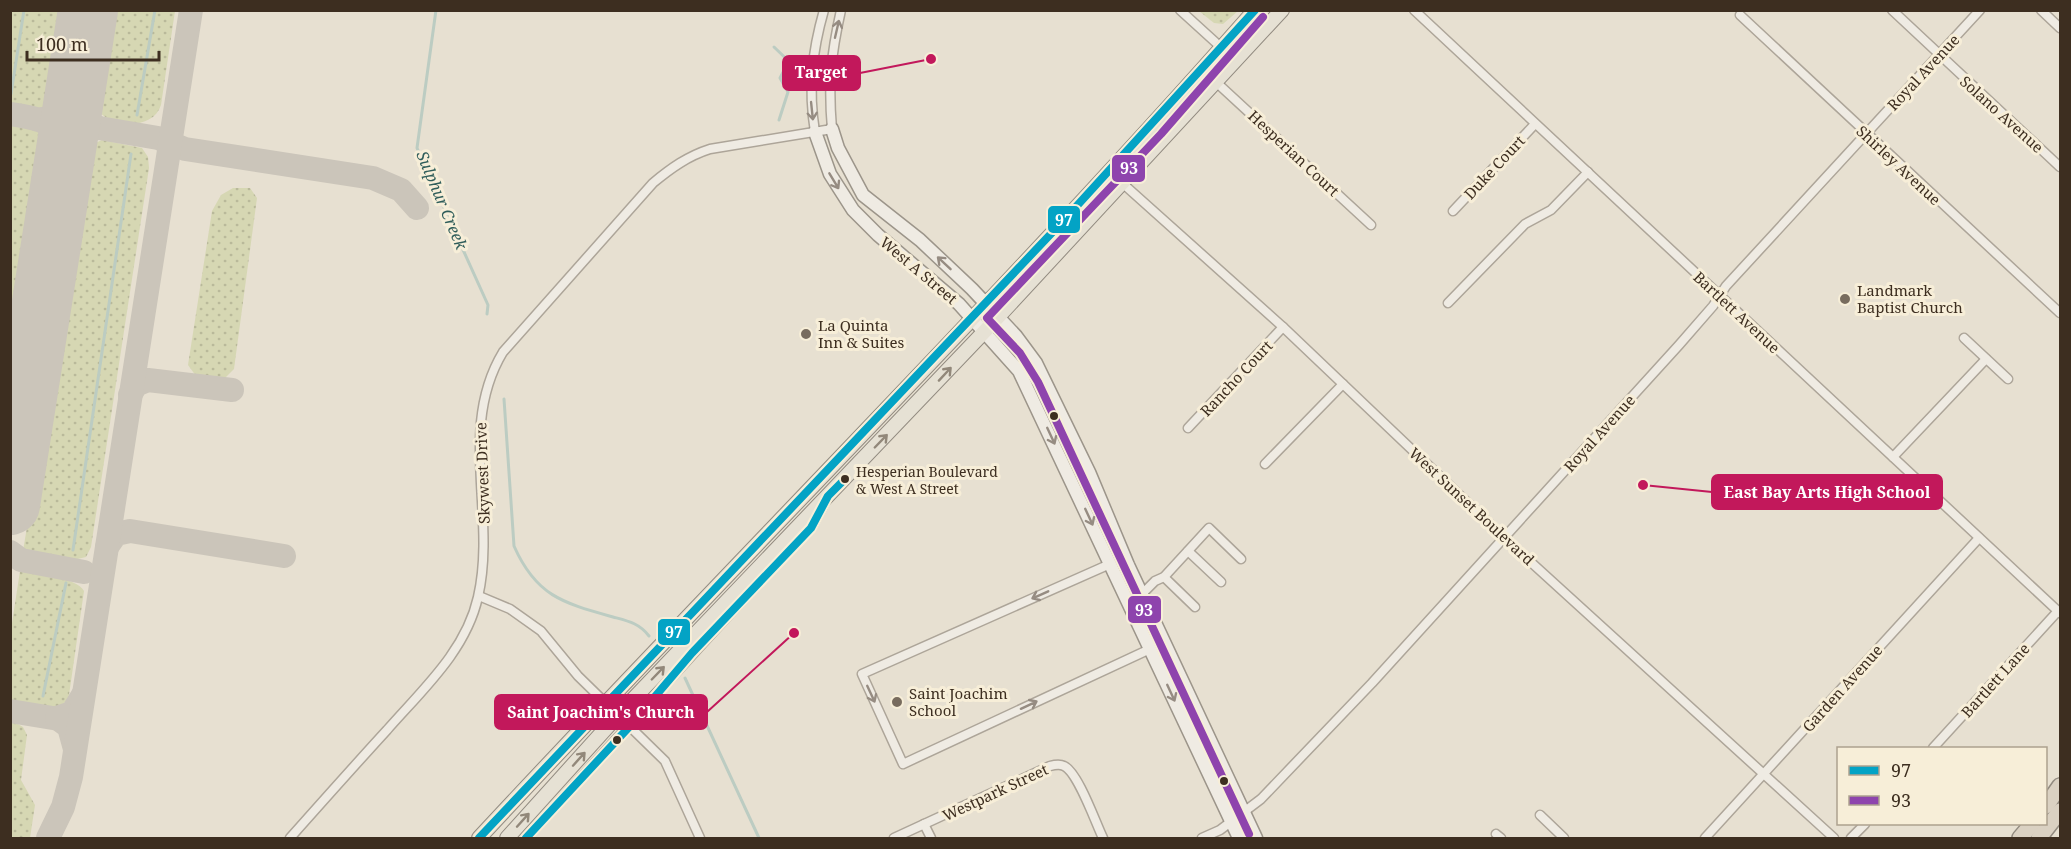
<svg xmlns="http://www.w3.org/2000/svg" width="2071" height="849" font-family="'Noto Serif',serif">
<defs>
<pattern id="grass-dots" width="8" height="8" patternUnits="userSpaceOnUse" patternTransform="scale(1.5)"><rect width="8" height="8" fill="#d6d7b3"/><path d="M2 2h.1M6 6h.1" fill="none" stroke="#b9b99a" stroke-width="1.8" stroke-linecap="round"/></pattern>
</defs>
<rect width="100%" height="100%" fill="#e7e0d1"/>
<!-- grass -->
<g fill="url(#grass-dots)">
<path d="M10,11H66L53,99L46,107L36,109L11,105Z"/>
<path d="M108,11H175L161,105C153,131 109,128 96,108L95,98Z"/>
<path d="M1199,11H1238L1223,24L1214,23Z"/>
<path d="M11,125L41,131L46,146L11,368Z"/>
<path d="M102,140L142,148L148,157L149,168L91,547L86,557L69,561L23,551L89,154L93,144Z"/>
<path d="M233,188H250L257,198L234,369L225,378L196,376L188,365L212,211L221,195Z"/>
<path d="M20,571C35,574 77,577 84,591L69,695C62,718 27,706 11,703L10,636Z"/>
<path d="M11,720L23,727L27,735L21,780L35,805L30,838H11Z"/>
</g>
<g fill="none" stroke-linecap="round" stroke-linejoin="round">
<!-- stream -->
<g stroke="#bcccc2" stroke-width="3">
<path d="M436,10L417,148L488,305L487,314"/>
<path d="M774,47L800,72"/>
<path d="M11,94L24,10"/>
<path d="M137,115L155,10"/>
<path d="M779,120L788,92L780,78L789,61"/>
<path d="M504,399L514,546C536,596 563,603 613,617C628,621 639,623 649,636"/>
<path d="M73,550L131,154"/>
<path d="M685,678L759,838"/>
<path d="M43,696L66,583"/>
</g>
<!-- taxiway -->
<g stroke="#cbc5ba" stroke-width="24">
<path d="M10,114C77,123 66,142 58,199C64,172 63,129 99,128C66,118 78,78 81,52C76,78 77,121 41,119"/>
<path d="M99,128L158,138L185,149L373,178L401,190L417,208"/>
<path d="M130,395L136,385L148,380L232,390"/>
<path d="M107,547L116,534L130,531L284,556"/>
<path d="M10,552L21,560L84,572"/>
<path d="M10,711L71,721"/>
<path d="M75,749L69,727L57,718L72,713L83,695"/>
<path d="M48,838L63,807L71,777L191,10"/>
</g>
<!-- runway -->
<path stroke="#cbc5ba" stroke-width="60" d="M10,505L88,10"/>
<!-- street casing -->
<g stroke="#ada599" stroke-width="11">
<g id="street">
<path d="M1180,10L1235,60"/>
<path d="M1414,10L2060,613"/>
<path d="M1892,10L2060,167"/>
<path d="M2041,10L2060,28"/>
<path d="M1740,15L2060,313"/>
<path d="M1216,82L1371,225"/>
<path d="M815,132C808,89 812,52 824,10"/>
<path d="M1111,173L1283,327L1511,544L1834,838"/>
<path d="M1453,211L1535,124"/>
<path d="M1448,303L1525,224L1551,210L1588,172"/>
<path d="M1964,338L2008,379"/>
<path d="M1188,428L1283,327"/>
<path d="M1893,457L1986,359"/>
<path d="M1265,464L1343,384"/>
<path d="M1188,551L1221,582"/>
<path d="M1110,564L862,674L903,764L1150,649"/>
<path d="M1164,577L1195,607"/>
<path d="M1142,594L1155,581L1164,577L1209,528L1241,559"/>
<path d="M479,596L510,609L541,631L578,676L665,761L700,838"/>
<path d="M1933,748L2058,611"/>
<path d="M1540,815L1564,838"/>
<path d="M924,824L931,838"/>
<path d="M1496,834L1501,838"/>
<path d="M290,838C322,802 354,766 387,730C422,690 466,651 478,597C497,515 457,428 503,352L653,183C671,168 688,156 710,149L832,129C828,83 831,55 841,10"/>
<path d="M526,838C621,736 712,629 811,528L823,506"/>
<path d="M894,838L1050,766C1054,765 1060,764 1064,766C1078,772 1096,824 1103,838"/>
<path d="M1202,838L1220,830L1261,799L1372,683L1679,345L1713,306L1726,286L1980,10"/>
<path d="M1705,838L1979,538"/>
<path d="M1851,838L1865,824"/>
</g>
</g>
<!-- secondary casing -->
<g stroke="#9c958a" stroke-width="15">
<g id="secondary">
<path d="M832,129L838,148L863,195L920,240L972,289L1016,336L1036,363L1089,472L1128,565L1256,838"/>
<path d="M815,132L830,174L853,210L878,235L959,304L1019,371L1239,838"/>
</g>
</g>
<!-- primary casing -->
<g stroke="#928b80" stroke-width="16">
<g id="primary">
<path d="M479,838C736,561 1005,294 1255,10"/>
<path d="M507,838L618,715L985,331L1282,10"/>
</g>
</g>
<!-- highway casing -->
<g stroke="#928b80" stroke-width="18">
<g id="highway">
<path d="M2046,806L2060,786"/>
<path d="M2020,838L2032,824"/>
<path d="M2039,838L2060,811"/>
</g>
</g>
<!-- street -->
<use href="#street" stroke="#efebe3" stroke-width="8"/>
<!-- secondary -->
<use href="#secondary" stroke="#efebe3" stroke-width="12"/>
<!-- primary -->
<use href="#primary" stroke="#e6e1d4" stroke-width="14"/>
<!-- highway -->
<use href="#highway" stroke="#dad1c2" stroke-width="15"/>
<!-- bus-1 casing -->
<g stroke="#f7eed8" stroke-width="12">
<g id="bus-1">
<path d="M479,838L1064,220L1255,10"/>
<path d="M526,838L630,726L692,653L811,528L828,496L845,479"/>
</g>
</g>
<!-- bus-2 casing -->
<g stroke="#f7eed8" stroke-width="12">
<path id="bus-2" d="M1249,834L1038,382L1020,353L987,318L1161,134L1263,17"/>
</g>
<!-- bus-1 -->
<use href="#bus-1" stroke="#03a3c5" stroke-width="8"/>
<!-- bus-2 -->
<use href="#bus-2" stroke="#8e44ad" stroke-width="8"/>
</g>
<!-- one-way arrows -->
<defs><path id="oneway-shaft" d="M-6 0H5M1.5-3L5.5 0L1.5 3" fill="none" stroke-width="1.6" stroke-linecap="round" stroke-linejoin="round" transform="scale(1.5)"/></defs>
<g stroke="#968c82">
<use href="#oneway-shaft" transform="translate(837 29) rotate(-77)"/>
<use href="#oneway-shaft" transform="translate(812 111) rotate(84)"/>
<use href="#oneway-shaft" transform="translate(834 181) rotate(59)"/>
<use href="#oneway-shaft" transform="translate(944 263) rotate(-137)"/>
<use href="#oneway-shaft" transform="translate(1051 436) rotate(65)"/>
<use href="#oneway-shaft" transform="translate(1089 517) rotate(65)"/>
<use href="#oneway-shaft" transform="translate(1040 595) rotate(156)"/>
<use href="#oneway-shaft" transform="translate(1171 693) rotate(65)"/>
<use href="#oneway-shaft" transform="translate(871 694) rotate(65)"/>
<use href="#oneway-shaft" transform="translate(1029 705) rotate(-25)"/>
</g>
<g stroke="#92887a">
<use href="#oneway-shaft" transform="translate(945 374) rotate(-47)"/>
<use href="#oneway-shaft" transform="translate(881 441) rotate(-46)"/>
<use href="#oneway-shaft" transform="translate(658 673) rotate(-46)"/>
<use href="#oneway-shaft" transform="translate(579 759) rotate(-48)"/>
<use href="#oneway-shaft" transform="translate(523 820) rotate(-48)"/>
</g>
<!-- markers -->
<g fill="#786c5e" stroke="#f7eed8" stroke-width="2">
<circle cx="1845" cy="299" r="6"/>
<circle cx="806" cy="334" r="6"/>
<circle cx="897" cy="702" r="6"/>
</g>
<g fill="#3d2e20" stroke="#f7eed8" stroke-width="2">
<circle cx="1054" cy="416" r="5"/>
<circle cx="845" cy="479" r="5"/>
<circle cx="617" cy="740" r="5"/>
<circle cx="1224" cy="781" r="5"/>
</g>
<g text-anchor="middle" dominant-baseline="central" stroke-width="6" stroke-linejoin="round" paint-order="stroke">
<!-- bus labels -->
<g font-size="14" fill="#3d2e20" stroke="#f7eed8" text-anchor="start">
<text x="856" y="471">Hesperian Boulevard<tspan x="856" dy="17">&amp; West A Street</tspan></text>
</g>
<!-- street labels -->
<g font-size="15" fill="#3d2e20" stroke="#f7eed8">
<text transform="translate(1923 72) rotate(-47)">Royal Avenue</text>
<text transform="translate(2002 114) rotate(42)">Solano Avenue</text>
<text transform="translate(1294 153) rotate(43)">Hesperian Court</text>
<text transform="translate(1899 165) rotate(43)">Shirley Avenue</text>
<text transform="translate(1494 167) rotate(-47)">Duke Court</text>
<text transform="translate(919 270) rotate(40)">West A Street</text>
<text transform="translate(1737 312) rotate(43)">Bartlett Avenue</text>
<text transform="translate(1236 378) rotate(-47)">Rancho Court</text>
<text transform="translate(1599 433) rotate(-48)">Royal Avenue</text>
<text transform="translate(482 473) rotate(-92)">Skywest Drive</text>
<text transform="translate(1472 506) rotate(43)">West Sunset Boulevard</text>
<text transform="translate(1995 680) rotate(-48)">Bartlett Lane</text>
<text transform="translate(1842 688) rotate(-48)">Garden Avenue</text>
<text transform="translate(995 792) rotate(-25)">Westpark Street</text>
</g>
<!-- poi labels -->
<g font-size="15" fill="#3d2e20" stroke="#f7eed8" text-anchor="start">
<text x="1857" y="290">Landmark<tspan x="1857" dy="17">Baptist Church</tspan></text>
<text x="818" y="325">La Quinta<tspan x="818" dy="17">Inn &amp; Suites</tspan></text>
<text x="909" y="693">Saint Joachim<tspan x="909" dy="17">School</tspan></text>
</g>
<!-- water labels -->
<g font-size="16" font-style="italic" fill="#2f5d5a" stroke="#f7eed8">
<text transform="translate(442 200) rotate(67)">Sulphur Creek</text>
</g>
</g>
<!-- callouts -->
<path fill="none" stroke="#c2185b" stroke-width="2" d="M931 59L860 73M1643 485L1712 492M794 633L707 712"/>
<g fill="#c2185b" stroke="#f7eed8" stroke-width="2">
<circle cx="931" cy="59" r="6"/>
<circle cx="1643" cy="485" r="6"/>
<circle cx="794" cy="633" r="6"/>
</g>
<g fill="#c2185b" stroke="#c2185b" stroke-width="2">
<rect x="783" y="56" width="77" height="34" rx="6"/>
<rect x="1712" y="475" width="230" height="34" rx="6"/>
<rect x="495" y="695" width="212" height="34" rx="6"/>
</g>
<g font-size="16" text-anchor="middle" font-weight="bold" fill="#fff">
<text x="821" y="78">Target</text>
<text x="1827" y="498">East Bay Arts High School</text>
<text x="601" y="718">Saint Joachim's Church</text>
</g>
<g stroke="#f7eed8" stroke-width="2">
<rect x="1111" y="154" width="35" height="29" rx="6" fill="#8e44ad"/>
<rect x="1047" y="205" width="34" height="29" rx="6" fill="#03a3c5"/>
<rect x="1127" y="595" width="35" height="29" rx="6" fill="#8e44ad"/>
<rect x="657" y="618" width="34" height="28" rx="6" fill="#03a3c5"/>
</g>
<g font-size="16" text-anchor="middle" font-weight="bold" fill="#fff">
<text x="1129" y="174">93</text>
<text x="1064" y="226">97</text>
<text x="1144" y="616">93</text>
<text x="674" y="638">97</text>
</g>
<!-- border -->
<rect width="2071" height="849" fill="none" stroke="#3d2e20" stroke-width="24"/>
<!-- legend -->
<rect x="1837" y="747" width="210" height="78" fill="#f7eed8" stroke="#ada18e" stroke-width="1.5"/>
<rect x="1849" y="766" width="30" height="9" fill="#03a3c5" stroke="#ada18e" stroke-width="1.5"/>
<text x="1891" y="777" font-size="18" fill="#3d2e20">97</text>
<rect x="1849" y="796" width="30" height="9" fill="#8e44ad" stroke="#ada18e" stroke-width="1.5"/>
<text x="1891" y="807" font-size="18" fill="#3d2e20">93</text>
<!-- scale -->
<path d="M27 51v9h132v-9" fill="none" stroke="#3d2e20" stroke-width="3"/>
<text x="36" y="51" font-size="18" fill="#3d2e20" stroke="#f7eed8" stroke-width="4.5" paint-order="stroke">100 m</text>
</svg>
